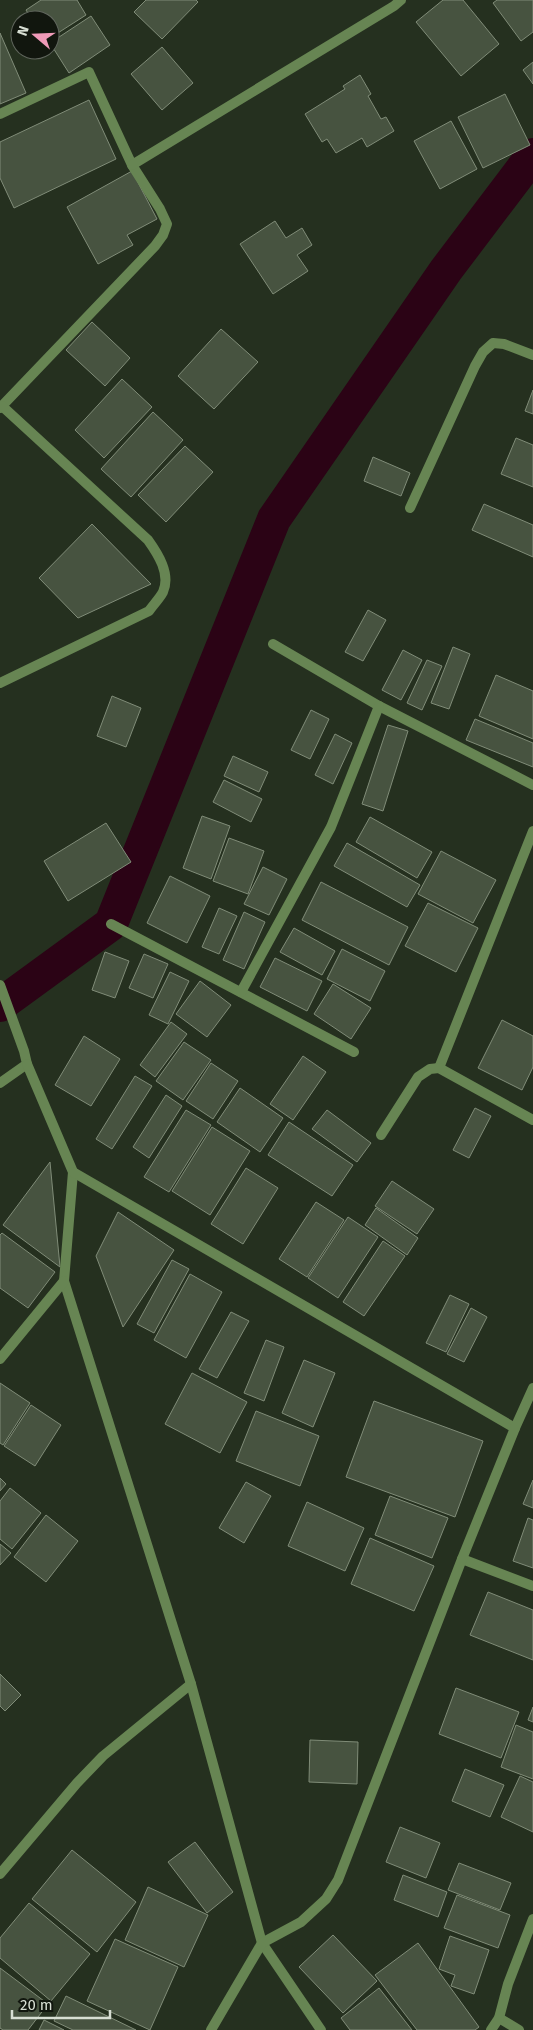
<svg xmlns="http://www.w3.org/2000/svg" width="533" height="2030" font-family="'Fira Sans',sans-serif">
<rect width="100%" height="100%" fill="#25301f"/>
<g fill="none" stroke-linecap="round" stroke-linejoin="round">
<!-- canal -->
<path stroke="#2b0315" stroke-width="34" d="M0,1005L111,924L274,519L446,270L533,155"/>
</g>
<!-- building -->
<g fill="#475340" stroke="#808c78">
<path d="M41,0H77L86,15L50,38V20H32L26,10Z"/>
<path d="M146,0H196L198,2L162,39L134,12Z"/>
<path d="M443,0H463L499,44L461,76L416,22Z"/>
<path d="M497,0H533V32L521,41L493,3Z"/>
<path d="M91,16L110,45L69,73L50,43Z"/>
<path d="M0,33L26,93L0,104Z"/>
<path d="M162,47L193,83L162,110L131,74Z"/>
<path d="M533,62V84L523,70Z"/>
<path d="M360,75L371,94L368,96L381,119L386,117L394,131L367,147L362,138L336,153L327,139L322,142L305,114L345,89L343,86Z"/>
<path d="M505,94L530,145L483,168L458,117Z"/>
<path d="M89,100L116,159L14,208L0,178V142Z"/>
<path d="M451,121L477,169L440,189L414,141Z"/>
<path d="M132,171L157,219L127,235L133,245L98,264L67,207Z"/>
<path d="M275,221L286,238L302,228L312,245L297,255L308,271L273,294L240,244Z"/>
<path d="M92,322L130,358L105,386L66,350Z"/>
<path d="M221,329L258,362L214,409L178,376Z"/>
<path d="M122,379L152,407L104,458L75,430Z"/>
<path d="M533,390V414L525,411Z"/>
<path d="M153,412L183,440L131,497L101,469Z"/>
<path d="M516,438L533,445V487L501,474Z"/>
<path d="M185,446L213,472L166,522L138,495Z"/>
<path d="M373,457L410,473L401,496L364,481Z"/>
<path d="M484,504L533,525V557L472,530Z"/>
<path d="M92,524L151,584L78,618L39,578Z"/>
<path d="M368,610L386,620L363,661L345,652Z"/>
<path d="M453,647L470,654L449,709L431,703Z"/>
<path d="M403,650L422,660L401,700L382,690Z"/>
<path d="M427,660L442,666L422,710L407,703Z"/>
<path d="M496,675L533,691V739L479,716Z"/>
<path d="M112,696L141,708L126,747L97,736Z"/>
<path d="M311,710L329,719L310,759L291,750Z"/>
<path d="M475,719L533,743V767L466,740Z"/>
<path d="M388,725L408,731L383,811L362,804Z"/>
<path d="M335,734L352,743L333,784L315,775Z"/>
<path d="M233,756L268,772L259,792L224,776Z"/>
<path d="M224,780L262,799L251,822L213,802Z"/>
<path d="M202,816L230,826L211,879L183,868Z"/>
<path d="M370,817L432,852L417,878L356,842Z"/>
<path d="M106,823L131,862L68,901L44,861Z"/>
<path d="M229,838L264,851L248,894L213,881Z"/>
<path d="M347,843L420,885L407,907L334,866Z"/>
<path d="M441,851L496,880L473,923L418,894Z"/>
<path d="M263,867L287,879L269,915L244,904Z"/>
<path d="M170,876L210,896L187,943L147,923Z"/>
<path d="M321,882L408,927L389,965L302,920Z"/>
<path d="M428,903L478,928L456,972L405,946Z"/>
<path d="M219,908L237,916L219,954L202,947Z"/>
<path d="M244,912L265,922L244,969L223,960Z"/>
<path d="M294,928L335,951L322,975L280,952Z"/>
<path d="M342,949L385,971L370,1001L327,979Z"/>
<path d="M105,952L129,961L115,998L92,990Z"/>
<path d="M144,954L168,964L153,998L129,988Z"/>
<path d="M275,958L322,981L307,1011L260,987Z"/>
<path d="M170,972L189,981L168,1024L149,1015Z"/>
<path d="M200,981L231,1005L207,1037L176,1014Z"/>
<path d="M333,984L371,1008L351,1039L314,1014Z"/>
<path d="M502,1020L533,1036V1067L522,1090L478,1068Z"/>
<path d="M171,1022L187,1034L155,1077L140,1065Z"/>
<path d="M84,1036L120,1059L91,1106L55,1085Z"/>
<path d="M184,1042L211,1060L183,1100L156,1081Z"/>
<path d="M303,1056L326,1072L293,1120L270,1104Z"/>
<path d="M211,1063L238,1081L213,1119L186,1101Z"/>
<path d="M135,1076L152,1086L112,1149L96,1139Z"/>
<path d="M240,1088L283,1118L260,1152L217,1122Z"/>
<path d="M166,1095L182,1106L149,1158L133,1147Z"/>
<path d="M475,1108L491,1116L469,1158L453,1150Z"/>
<path d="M186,1110L211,1125L169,1192L144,1177Z"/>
<path d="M327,1110L371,1143L357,1162L312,1129Z"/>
<path d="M289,1122L353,1165L332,1196L268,1155Z"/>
<path d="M212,1127L250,1151L210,1215L172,1191Z"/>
<path d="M50,1162L60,1267L3,1225Z"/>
<path d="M246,1168L278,1188L243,1244L211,1224Z"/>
<path d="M392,1181L434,1209L417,1234L375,1206Z"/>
<path d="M316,1202L344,1220L307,1277L279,1259Z"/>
<path d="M376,1208L418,1238L407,1255L365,1225Z"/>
<path d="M118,1212L174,1250L123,1327L96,1256Z"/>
<path d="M348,1217L378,1237L338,1298L308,1278Z"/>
<path d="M2,1233L55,1272L28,1308L0,1288V1235Z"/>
<path d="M383,1241L405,1256L364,1316L343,1302Z"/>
<path d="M172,1260L189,1269L154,1333L137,1324Z"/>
<path d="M190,1274L222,1292L186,1358L154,1340Z"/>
<path d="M450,1295L469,1304L446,1352L426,1343Z"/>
<path d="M471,1308L487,1317L464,1362L447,1354Z"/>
<path d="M231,1312L249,1321L217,1378L199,1369Z"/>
<path d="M266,1340L284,1347L264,1401L244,1393Z"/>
<path d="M304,1360L335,1373L313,1427L282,1413Z"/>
<path d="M192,1373L247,1402L220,1453L165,1424Z"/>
<path d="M0,1383L30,1403L3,1445L0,1443Z"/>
<path d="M374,1401L483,1441L455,1517L346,1477Z"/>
<path d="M31,1405L61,1425L35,1466L4,1446Z"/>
<path d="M256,1411L319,1436L300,1486L236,1461Z"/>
<path d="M0,1478L6,1484L0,1491Z"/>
<path d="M533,1480V1508L523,1504Z"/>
<path d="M246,1482L271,1496L244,1543L219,1528Z"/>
<path d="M10,1488L41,1513L12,1549L0,1539V1501Z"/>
<path d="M390,1496L448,1518L432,1558L375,1535Z"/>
<path d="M307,1502L364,1528L345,1571L288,1546Z"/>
<path d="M46,1515L78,1541L46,1582L14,1557Z"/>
<path d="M528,1518L533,1520V1568L513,1561Z"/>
<path d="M370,1538L434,1566L414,1611L351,1584Z"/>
<path d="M0,1544L11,1553L0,1565Z"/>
<path d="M488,1592L533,1610V1660L470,1635Z"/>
<path d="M0,1674L21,1695L5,1711L0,1706Z"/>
<path d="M456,1688L519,1712L501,1758L439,1734Z"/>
<path d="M533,1707V1722L528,1720Z"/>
<path d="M516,1725L533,1732V1779L501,1767Z"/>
<path d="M310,1740L358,1742L357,1784L309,1782Z"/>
<path d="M465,1769L504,1785L490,1817L452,1801Z"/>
<path d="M520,1776L533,1782V1832L501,1817Z"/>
<path d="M400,1827L440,1843L426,1878L386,1862Z"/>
<path d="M195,1842L233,1892L207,1913L168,1862Z"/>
<path d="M72,1850L136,1902L97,1952L32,1899Z"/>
<path d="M459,1863L511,1883L500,1910L448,1890Z"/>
<path d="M403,1875L447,1892L438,1917L394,1900Z"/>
<path d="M148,1887L208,1915L184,1967L125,1940Z"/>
<path d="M457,1895L510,1915L498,1948L444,1928Z"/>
<path d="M29,1903L90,1954L51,2001L0,1958V1938Z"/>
<path d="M333,1935L377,1981L343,2013L299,1967Z"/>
<path d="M450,1936L489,1950L474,1994L451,1986L455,1975L439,1969Z"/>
<path d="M115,1939L178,1967L150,2030L87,2001Z"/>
<path d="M418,1943L479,2027L475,2030H417L375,1975Z"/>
<path d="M0,1968L48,2004L28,2030H3L0,2028Z"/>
<path d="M379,1988L412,2030H350L341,2018Z"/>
<path d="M66,1996L136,2030H73L54,2021Z"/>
<path d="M44,2020L64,2030H39Z"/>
</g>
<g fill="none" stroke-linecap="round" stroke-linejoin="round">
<!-- street -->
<g stroke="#678553" stroke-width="10">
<path d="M0,114L89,72L132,165L160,209L167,224L163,235L155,246L0,408"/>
<path d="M132,165L394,6L401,0"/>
<path d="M410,508L475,366L483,352L493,343L504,344L533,355"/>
<path d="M273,644L379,706L533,785"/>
<path d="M0,683L149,611C153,605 160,598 163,592C171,574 158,554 148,540L2,406"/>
<path d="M111,924L354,1052"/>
<path d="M0,985L24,1051L27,1064L0,1083"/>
<path d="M241,992L331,827L379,706"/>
<path d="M27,1064L73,1172L64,1281L191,1684L262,1943L321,2030"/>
<path d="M439,1068L533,831"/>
<path d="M381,1135L418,1077L430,1069L439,1068L533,1120"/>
<path d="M73,1172L515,1428"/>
<path d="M0,1359L64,1281"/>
<path d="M462,1559L533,1586"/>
<path d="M0,1874L77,1783L103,1756L191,1684"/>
<path d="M499,2018L519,2030"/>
<path d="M211,2030L262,1943L301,1922L326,1899L338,1880L462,1559L515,1428L533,1388"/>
<path d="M491,2030L499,2018L508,1984L533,1919"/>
</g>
</g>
<!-- north arrow -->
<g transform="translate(35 35) rotate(289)"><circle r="24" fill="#11160e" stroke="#60665d"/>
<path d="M0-4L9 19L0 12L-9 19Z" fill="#ef9ab8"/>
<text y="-8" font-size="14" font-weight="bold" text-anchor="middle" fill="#d7ded3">N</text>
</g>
<!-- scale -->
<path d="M12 2010v8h98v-8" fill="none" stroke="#d7ded3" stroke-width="2.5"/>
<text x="20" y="2010" font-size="15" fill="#d7ded3" stroke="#11160e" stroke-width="4" paint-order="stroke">20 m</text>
</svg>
